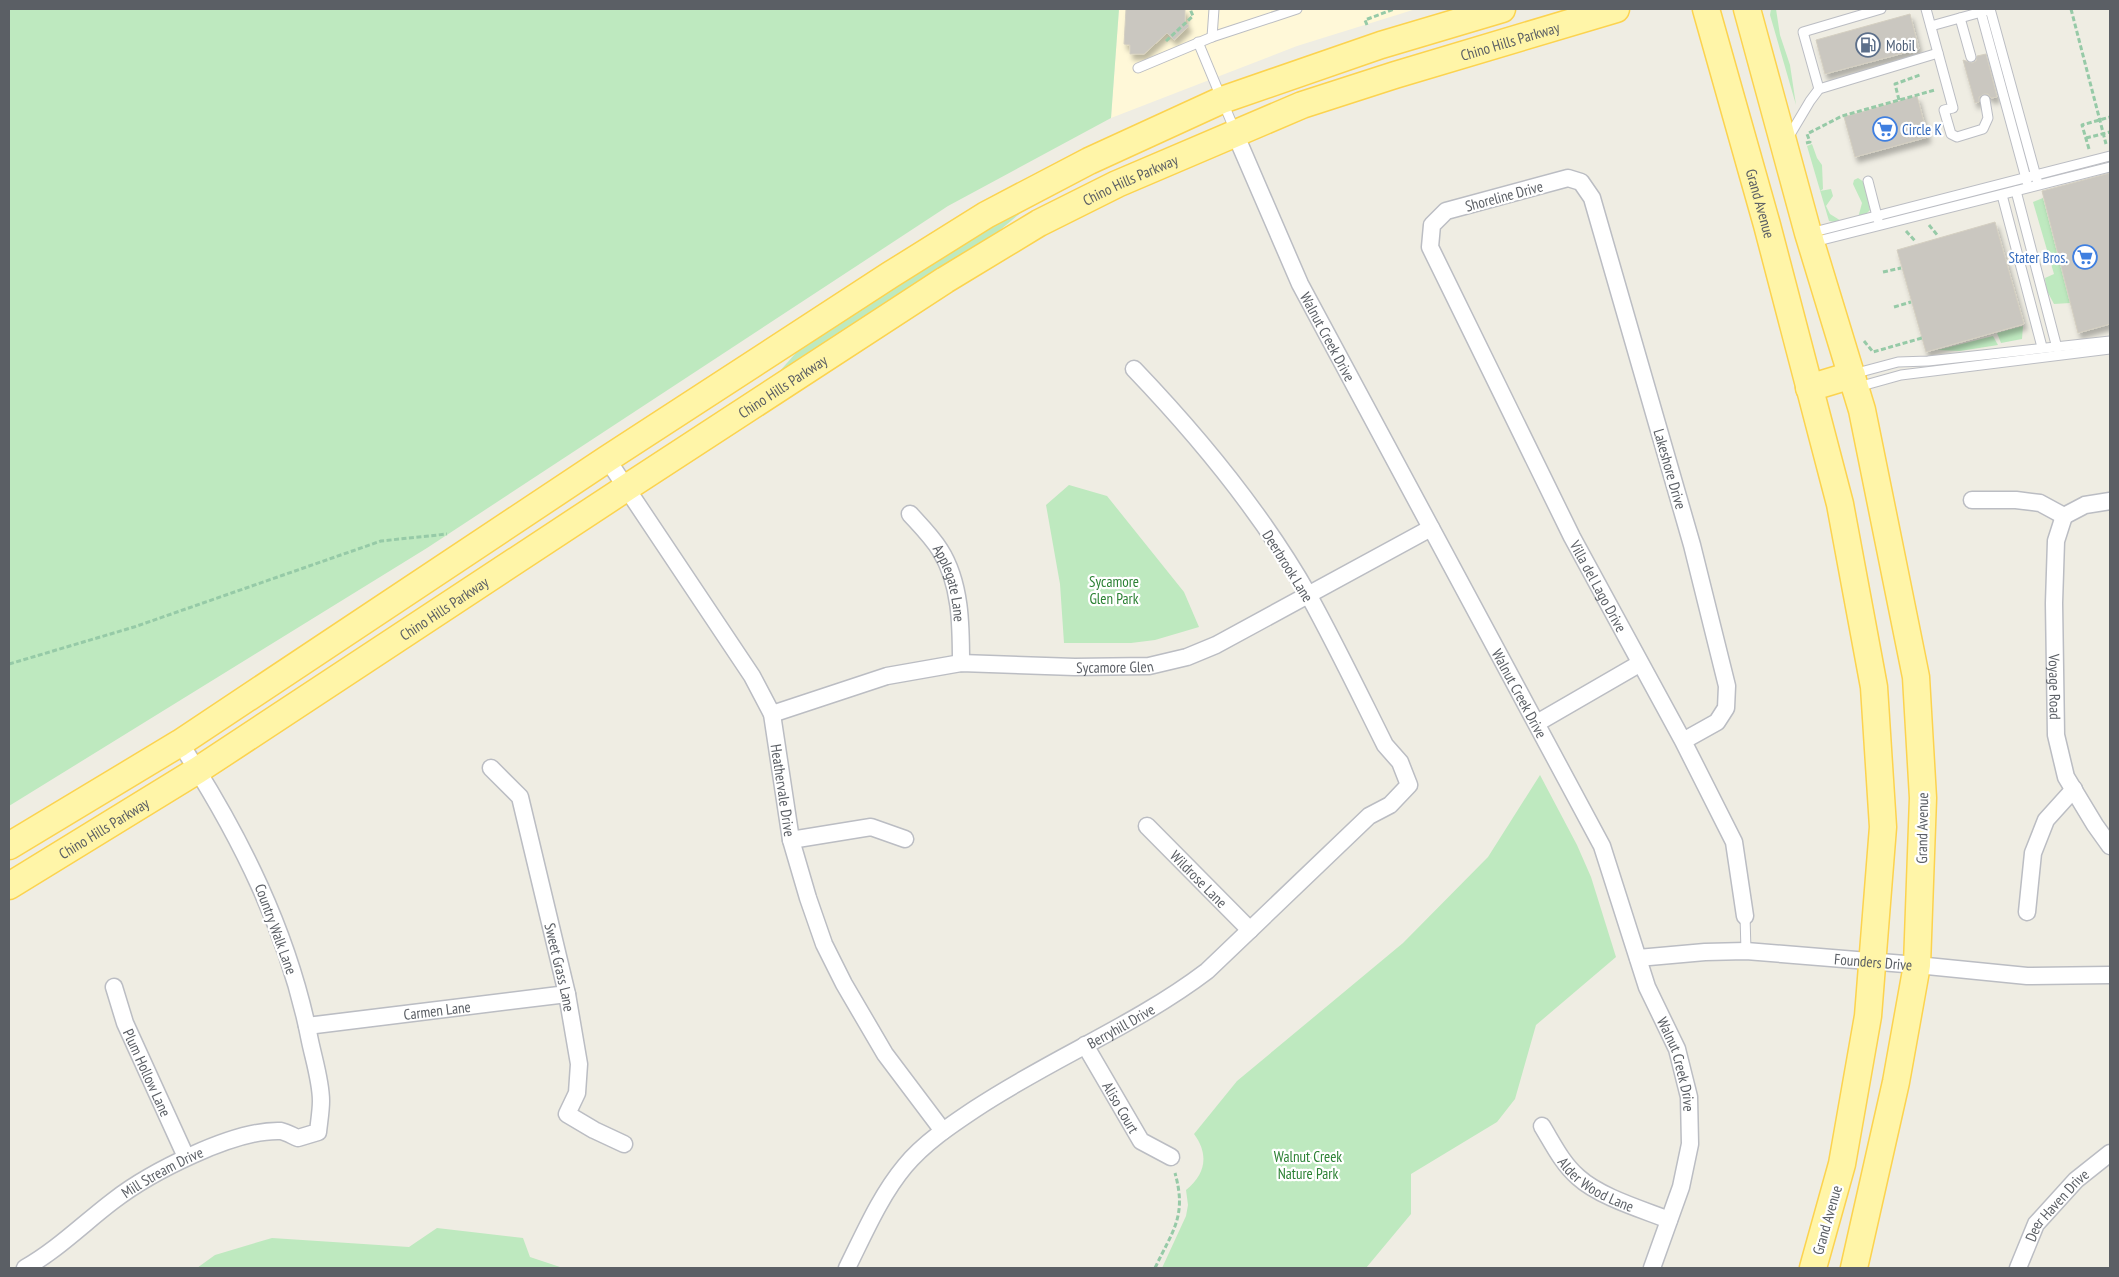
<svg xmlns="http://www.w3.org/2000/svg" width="2119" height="1277" font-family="'PT Sans Narrow',sans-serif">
<defs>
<filter id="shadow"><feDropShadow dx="3" dy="5.5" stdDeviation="2.5" flood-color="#0004"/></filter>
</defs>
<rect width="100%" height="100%" fill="#efede3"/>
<!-- commercial -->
<path fill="#fff8d8" d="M1119,9H1416L1297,46L1111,118Z"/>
<!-- green -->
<g fill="#bee9bf">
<path d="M9,9H1119L1111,118L948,206L427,548L9,806Z"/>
<path d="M1771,9H1776L1780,35L1790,65L1796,105L1770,15Z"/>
<path d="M1812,144L1817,158L1822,165L1823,189L1820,191L1831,189L1833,196L1826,206L1830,214L1846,224L1829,221L1807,146Z"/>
<path d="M1858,178L1864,182L1870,210L1865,215L1858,218L1862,203L1853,184L1854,180Z"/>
<path d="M2043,198L2070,303L2054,304L2046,289L2045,278L2054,274L2033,202Z"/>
<path d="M1024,210L993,236L779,372L802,346L956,245Z"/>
<path d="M2023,326L2022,339L2001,343L1997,333Z"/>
<path d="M1993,336L1998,345L1960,351L1938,350Z"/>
<path d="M1069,485L1107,496L1184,592L1199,627L1155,640L1131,643H1064L1060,584L1046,505Z"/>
<path d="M1540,775L1577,845L1591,877L1616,957L1536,1025L1515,1099L1497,1122L1411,1174V1214L1366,1268H1162L1186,1216L1188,1205L1186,1190C1206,1174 1209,1154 1194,1134L1237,1081L1403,943L1488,857Z"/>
<path d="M437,1228L523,1238L530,1257L563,1268H197L215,1255L272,1238L409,1247Z"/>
</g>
<!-- building -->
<g fill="#cac7c0" stroke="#d4cfc1" filter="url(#shadow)">
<path d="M1126,9H1185V22L1189,26L1174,40L1167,33L1144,54H1130V45L1124,44Z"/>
<path d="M1910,14L1919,49L1825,74L1816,40Z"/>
<path d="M1986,54L1997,97L1991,98L1988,94H1984L1979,97V102L1975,103L1963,60L1972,63L1976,61L1977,56Z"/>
<path d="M1917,96L1928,137L1855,157L1844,117Z"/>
<path d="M2110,173V324L2078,333L2042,191Z"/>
<path d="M1995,222L2024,324L1926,352L1897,250Z"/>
</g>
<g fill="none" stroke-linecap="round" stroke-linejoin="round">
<!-- lane casing -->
<g stroke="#bbbdc3" stroke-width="11">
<g id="lane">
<path d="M1926,9L1953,108L1944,110L1951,134L1957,137L1983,129L1988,118L1985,100"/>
<path d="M1980,9L2027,182"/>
<path d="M1990,9L2037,180"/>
<path d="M1960,18L1971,57"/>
<path d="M1931,26L1985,11"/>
<path d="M1212,37L1214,9"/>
<path d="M1198,42L1235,131"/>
<path d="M1138,68L1212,37L1297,9"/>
<path d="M1819,89L1803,32L1881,9"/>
<path d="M1788,138L1810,101L1819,89L1938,53"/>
<path d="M1868,181L1878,220"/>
<path d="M2016,191L2057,348"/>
<path d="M2002,195L2042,347"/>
<path d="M1810,233L2110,156"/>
<path d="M1814,242L2110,167"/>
<path d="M1853,374L1898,362L1928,361L2110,341"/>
<path d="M1858,387L1901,375L2110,349"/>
<path d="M1745,916L1746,951"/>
</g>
</g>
<!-- street casing -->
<g stroke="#bbbdc3" stroke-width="19">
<g id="street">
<path id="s1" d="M1240,145L1300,284L1602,846L1647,987L1677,1049L1689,1097L1690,1144L1681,1187L1652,1268"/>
<path id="s2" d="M607,459L752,676L772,714L791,840L808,898L824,944L844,984L885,1054L943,1131"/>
<path d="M1972,500H2016L2040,503L2064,516"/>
<path id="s3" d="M910,514C920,525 932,537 940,550C961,583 961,626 961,663"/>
<path id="s4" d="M2064,516L2056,541L2054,603L2056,735L2066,777L2095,825L2110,846"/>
<path d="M2064,516L2085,505L2110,501"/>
<path id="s5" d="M772,714L887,676L961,663L1075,667L1149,666L1187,657L1216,645L1431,528"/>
<path d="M1537,723L1639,664"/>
<path id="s6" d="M1683,741L1717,722L1726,708L1727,686L1692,545L1592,198L1581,182L1568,178L1446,211L1432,225L1430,247L1572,537L1683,741L1734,842L1745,916"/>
<path id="s7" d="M491,768L520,797L567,994L579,1064L577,1093L567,1114L594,1130L624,1144"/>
<path id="s8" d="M1147,826L1250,930"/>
<path d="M791,840L871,827L905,839"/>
<path d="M2027,912L2033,853L2046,820L2074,789"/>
<path id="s9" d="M1638,958L1705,952L1746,951L1917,965L2027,976L2110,975"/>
<path id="s10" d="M114,987L125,1023L186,1157"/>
<path id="s11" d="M307,1026L567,994"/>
<path id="s12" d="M1085,1045L1141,1141L1171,1157"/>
<path id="s13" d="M1542,1126C1553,1144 1562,1163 1578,1177C1600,1197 1641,1209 1669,1220"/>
<path id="s14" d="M25,1268C57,1250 84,1223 113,1201C149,1173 234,1129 281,1131C286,1132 293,1136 298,1138L318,1132C319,1122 321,1111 321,1101C321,1082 314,1060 310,1041C289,933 240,835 180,743"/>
<path id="s15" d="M847,1268C864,1234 880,1196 905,1166C924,1143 951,1125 975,1109C1050,1059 1136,1025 1207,971L1369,816L1390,805L1409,785L1400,762L1385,745C1360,695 1336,645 1309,596C1262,513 1200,438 1134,369"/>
<path id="s16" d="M2018,1268L2036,1224L2076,1180L2110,1153"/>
</g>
</g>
<!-- primary casing -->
<g stroke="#fcd34f" stroke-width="29">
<g id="primary">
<path id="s17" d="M1706,9L1767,225L1840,504L1874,687L1883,827L1868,1016L1842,1164L1813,1268"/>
<path d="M1747,9L1808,233L1862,410L1916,677L1923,798L1917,965L1896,1082L1854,1268"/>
<path d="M1809,388L1852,375"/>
<path d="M9,846L180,743L607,459L890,275L986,215L1089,161L1222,100L1381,45L1502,9"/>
<path id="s18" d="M9,886L198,770L626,488L945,280L1039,223L1117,184L1302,105L1395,75L1616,9"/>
</g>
</g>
<!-- path -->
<g stroke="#96caa7" stroke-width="3" stroke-dasharray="5 2.5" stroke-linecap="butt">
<path d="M2071,9L2106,144"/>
<path d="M1367,25L1365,20L1394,9"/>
<path d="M1166,41L1193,16L1190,9"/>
<path d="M1899,100L1895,84L1920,75"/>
<path d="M2086,138L2110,132"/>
<path d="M1806,143L1810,142L1807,134L1842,116L1935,90"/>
<path d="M2089,149L2082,125L2110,117"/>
<path d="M1929,225L1938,236"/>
<path d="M1906,231L1916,242"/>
<path d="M1883,272L1901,268"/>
<path d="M1894,307L1911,302"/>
<path d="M1864,341L1873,352L1922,338"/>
<path d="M9,664L134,627L381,541L447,534"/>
<path d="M1155,1268C1173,1230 1187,1216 1175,1173"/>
</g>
<!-- lane -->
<use href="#lane" stroke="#fff" stroke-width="9"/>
<!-- street -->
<use href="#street" stroke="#fff" stroke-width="16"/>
<!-- primary -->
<use href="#primary" stroke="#fff5a8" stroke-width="26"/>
</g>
<!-- icons -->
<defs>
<g id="fuel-ring" transform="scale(1.25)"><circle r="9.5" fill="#fff" stroke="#5c6f8a" stroke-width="1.5"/><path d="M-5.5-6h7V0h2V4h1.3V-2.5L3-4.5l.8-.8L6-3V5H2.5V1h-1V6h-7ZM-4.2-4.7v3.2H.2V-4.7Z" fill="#5c6f8a"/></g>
<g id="supermarket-ring" transform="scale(1.25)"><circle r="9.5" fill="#fff" stroke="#3f7fe0" stroke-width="1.5"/><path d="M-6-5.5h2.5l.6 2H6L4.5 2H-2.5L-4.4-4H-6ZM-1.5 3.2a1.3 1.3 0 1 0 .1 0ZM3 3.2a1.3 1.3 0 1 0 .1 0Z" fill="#3f7fe0"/></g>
</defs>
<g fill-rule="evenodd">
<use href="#fuel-ring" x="1868" y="45"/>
<use href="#supermarket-ring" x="1885" y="129"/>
<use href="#supermarket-ring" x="2085" y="257"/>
</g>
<g text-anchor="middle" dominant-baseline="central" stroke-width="4.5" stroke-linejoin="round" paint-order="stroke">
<!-- street labels -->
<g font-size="15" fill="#5b5f65" stroke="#fff">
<text stroke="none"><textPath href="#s18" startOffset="1731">Chino Hills Parkway</textPath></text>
<text stroke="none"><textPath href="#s18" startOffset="1326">Chino Hills Parkway</textPath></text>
<text transform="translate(1504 196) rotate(-15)">Shoreline Drive</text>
<text stroke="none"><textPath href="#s17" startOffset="202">Grand Avenue</textPath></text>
<text stroke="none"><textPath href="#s1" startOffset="211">Walnut Creek Drive</textPath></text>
<text stroke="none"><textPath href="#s18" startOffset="921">Chino Hills Parkway</textPath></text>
<text transform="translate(1670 469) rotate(74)">Lakeshore Drive</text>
<text transform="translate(1288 566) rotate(58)">Deerbrook Lane</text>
<text stroke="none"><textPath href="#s3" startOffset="82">Applegate Lane</textPath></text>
<text stroke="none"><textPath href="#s6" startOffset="1164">Villa del Lago Drive</textPath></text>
<text stroke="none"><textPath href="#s18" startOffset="516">Chino Hills Parkway</textPath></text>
<text stroke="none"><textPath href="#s5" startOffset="350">Sycamore Glen</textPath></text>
<text stroke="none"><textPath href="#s4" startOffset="172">Voyage Road</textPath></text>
<text stroke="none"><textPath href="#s1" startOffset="616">Walnut Creek Drive</textPath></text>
<text stroke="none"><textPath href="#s2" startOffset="381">Heathervale Drive</textPath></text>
<text stroke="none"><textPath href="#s18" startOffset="111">Chino Hills Parkway</textPath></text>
<text transform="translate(1922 828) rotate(-89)">Grand Avenue</text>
<text stroke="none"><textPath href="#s8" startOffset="74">Wildrose Lane</textPath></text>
<text transform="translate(276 929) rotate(70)">Country Walk Lane</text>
<text stroke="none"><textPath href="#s9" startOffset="236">Founders Drive</textPath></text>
<text stroke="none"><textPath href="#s7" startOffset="216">Sweet Grass Lane</textPath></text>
<text stroke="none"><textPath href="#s11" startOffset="131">Carmen Lane</textPath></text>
<text stroke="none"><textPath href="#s15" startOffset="376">Berryhill Drive</textPath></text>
<text stroke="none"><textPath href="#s1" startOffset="1021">Walnut Creek Drive</textPath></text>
<text stroke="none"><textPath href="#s10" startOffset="92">Plum Hollow Lane</textPath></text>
<text stroke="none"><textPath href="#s12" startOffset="72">Aliso Court</textPath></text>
<text stroke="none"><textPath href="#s14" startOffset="168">Mill Stream Drive</textPath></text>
<text stroke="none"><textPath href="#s13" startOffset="82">Alder Wood Lane</textPath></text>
<text stroke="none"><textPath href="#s16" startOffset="75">Deer Haven Drive</textPath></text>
<text transform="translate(1827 1220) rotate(-74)">Grand Avenue</text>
</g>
<!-- service labels -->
<g font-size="15" fill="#4e5e75" stroke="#fff" text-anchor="start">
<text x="1886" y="45">Mobil</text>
</g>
<!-- shop labels -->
<g font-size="15" fill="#366cbe" stroke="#fff" text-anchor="start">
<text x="1902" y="129">Circle K</text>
<text x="2068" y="257" text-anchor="end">Stater Bros.</text>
</g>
<!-- park labels -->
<g font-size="15" fill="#2d8235" stroke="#fff">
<text x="1114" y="581">Sycamore<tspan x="1114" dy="17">Glen Park</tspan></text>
<text x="1308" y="1156">Walnut Creek<tspan x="1308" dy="17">Nature Park</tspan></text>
</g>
</g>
<!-- border -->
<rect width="2119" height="1277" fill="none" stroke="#5b5f65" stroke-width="20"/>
</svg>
